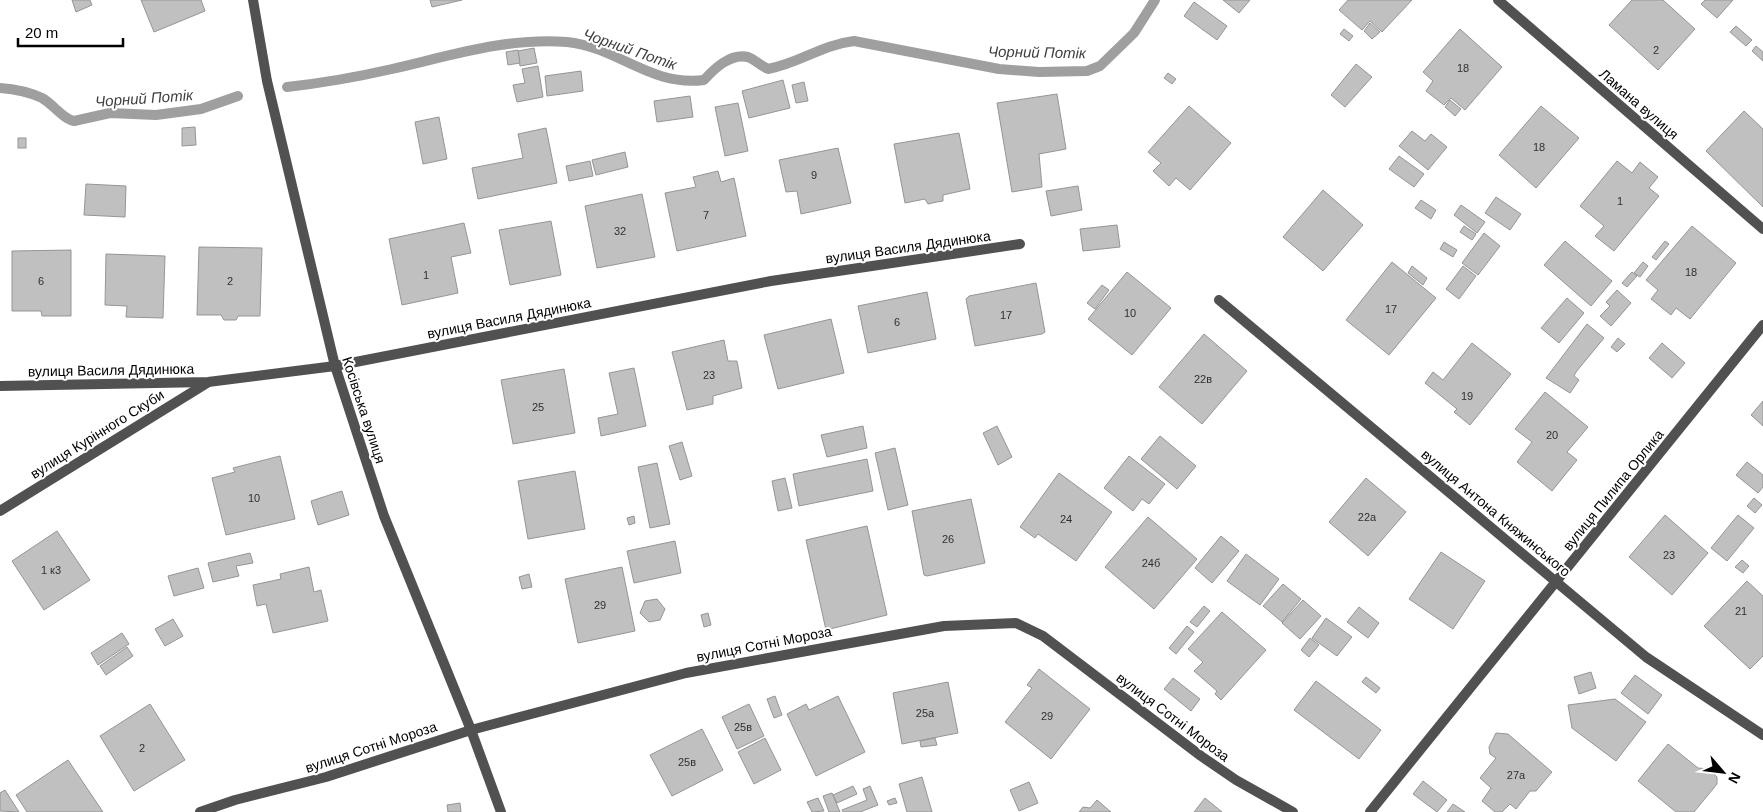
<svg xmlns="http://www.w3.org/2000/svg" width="1763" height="812" font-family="Arial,sans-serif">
<rect width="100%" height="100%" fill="#fff"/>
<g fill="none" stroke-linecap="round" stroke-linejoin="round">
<!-- stream -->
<g stroke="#9f9f9f" stroke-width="10">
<path d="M287,87C323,83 357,77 392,69C449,56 508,37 567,42C618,47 650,87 704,80C714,69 730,53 748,57C754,59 761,66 768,69C800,63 821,45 854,41L999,69L1039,72L1087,71L1100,66L1134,33L1155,0"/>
<path d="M0,88C14,89 29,92 42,98C53,104 63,119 74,121L110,113L156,115L201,109L238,96"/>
</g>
</g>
<!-- building -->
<g fill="#c0c0c0" stroke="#959595">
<path d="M72,0H90L92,5L76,12Z"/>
<path d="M141,0H201L205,11L154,32Z"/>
<path d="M430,0H462L432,7Z"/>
<path d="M1223,0H1250L1239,13Z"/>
<path d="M1348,0H1412L1382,32L1370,21L1362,30L1339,10Z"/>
<path d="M1632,0H1663L1695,29L1658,70L1609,25Z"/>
<path d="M1705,0H1733L1717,18L1701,4Z"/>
<path d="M1194,2L1227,26L1217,40L1184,16Z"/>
<path d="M1370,23L1380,32L1372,39L1364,31Z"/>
<path d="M1736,26L1752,40L1746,46L1730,32Z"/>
<path d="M1344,29L1353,36L1349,41L1340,34Z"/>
<path d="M1460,29L1502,67L1465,110L1451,98L1444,105L1426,91L1433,81L1423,72Z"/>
<path d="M1756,46L1763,52V61L1752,51Z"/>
<path d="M534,48L537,63L520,66L518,51Z"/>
<path d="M518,50L520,63L508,65L506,52Z"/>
<path d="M1356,64L1372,77L1345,107L1331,95Z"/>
<path d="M538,66L543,97L517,102L513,85L525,83L522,69Z"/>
<path d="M581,71L583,91L547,96L545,76Z"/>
<path d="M1168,73L1176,79L1172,84L1164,78Z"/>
<path d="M783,80L790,108L749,118L742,91Z"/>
<path d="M804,82L808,101L796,103L792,85Z"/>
<path d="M1057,94L1066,149L1039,154L1042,187L1012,192L997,103Z"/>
<path d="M690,96L693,117L657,122L654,101Z"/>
<path d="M1450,100L1461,109L1455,116L1445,107Z"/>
<path d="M738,103L748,151L725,156L715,107Z"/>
<path d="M1189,106L1231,143L1190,190L1176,178L1169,186L1153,171L1161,163L1148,152Z"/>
<path d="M1541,106L1579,138L1536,188L1499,155Z"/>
<path d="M1744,111L1763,129V207L1706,151Z"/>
<path d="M439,117L447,159L423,164L415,122Z"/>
<path d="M195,127L196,145L182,146V128Z"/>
<path d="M546,128L557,183L478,199L472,168L523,158L518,134Z"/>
<path d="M1412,131L1425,141L1431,134L1447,147L1428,170L1399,146Z"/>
<path d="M959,133L970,189L943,195V201L937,202L928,204L925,199L905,203L894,144Z"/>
<rect x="18" y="138" width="8" height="10"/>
<path d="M838,148L851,203L801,214L797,191L786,192L779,160Z"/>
<path d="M625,152L628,167L596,175L592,160Z"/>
<path d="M1399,156L1424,174L1414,187L1389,169Z"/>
<path d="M590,161L593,176L569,181L566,166Z"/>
<path d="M1617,161L1632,173L1640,162L1658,177L1649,188L1659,196L1614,251L1595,236L1604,226L1580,206Z"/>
<path d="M718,171L721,182L734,178L746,236L677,251L665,193L696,187L693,177Z"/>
<path d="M86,184L126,186L125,217L84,215Z"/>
<path d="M1078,186L1082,210L1051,216L1046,191Z"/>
<path d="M1323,190L1363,225L1323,271L1283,237Z"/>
<path d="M642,194L655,257L597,268L585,206Z"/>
<path d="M1496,197L1521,214L1510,230L1485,213Z"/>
<path d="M1421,200L1436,210L1431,219L1415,208Z"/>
<path d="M1461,205L1485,222L1477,233L1454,215Z"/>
<path d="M551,221L561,275L510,285L499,230Z"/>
<path d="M464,223L471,253L451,257L458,293L402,305L389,239Z"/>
<path d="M1117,225L1120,247L1083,251L1080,229Z"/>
<path d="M1464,226L1476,234L1472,240L1460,232Z"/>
<path d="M1692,226L1736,263L1690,319L1676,308L1671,315L1651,299L1658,290L1646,280Z"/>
<path d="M1484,233L1500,246L1478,275L1462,263Z"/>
<path d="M1565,241L1612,281L1591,306L1544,265Z"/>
<path d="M1665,241L1669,244L1656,260L1652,257Z"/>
<path d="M1444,242L1457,250L1453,257L1440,249Z"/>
<path d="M199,247L262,248L260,316H238L236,320H224L221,315H197Z"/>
<path d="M71,250V316H42L41,311H12V251Z"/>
<path d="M106,254L165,256L163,318L126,317L127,306L105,305Z"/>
<path d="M1392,262L1436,298L1389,355L1346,320Z"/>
<path d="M1643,262L1648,266L1640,277L1634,273Z"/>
<path d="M1412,266L1427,278L1423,285L1408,273Z"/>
<path d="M1463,266L1476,276L1459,299L1446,289Z"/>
<path d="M1127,272L1171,308L1132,355L1088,319Z"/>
<path d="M1632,272L1637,276L1627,287L1622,283Z"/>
<path d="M1036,283L1045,332L1042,334L975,346L966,299L969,296Z"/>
<path d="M1102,285L1109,290L1095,309L1087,303Z"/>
<path d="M1617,290L1631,303L1611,326L1600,316L1610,306L1606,302Z"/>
<path d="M927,292L936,339L868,353L858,306Z"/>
<path d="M1567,298L1584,313L1559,343L1541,328Z"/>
<path d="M831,319L844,373L778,389L764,335Z"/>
<path d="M1587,324L1604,338L1576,372L1574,376L1579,380L1570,393L1546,378Z"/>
<path d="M1204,334L1247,371L1202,424L1159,387Z"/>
<path d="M1618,338L1625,344L1617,352L1611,347Z"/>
<path d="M724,340L728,361H737L742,388L713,396V404L687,410L672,352Z"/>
<path d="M1472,343L1511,374L1470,425L1454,412L1457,409L1425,383L1433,372L1443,380Z"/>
<path d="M1662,343L1685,363L1672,378L1649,358Z"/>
<path d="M634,368L646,426L601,436L598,418L618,414L609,373Z"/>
<path d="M564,369L575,433L513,444L501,380Z"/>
<path d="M1545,392L1588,427L1567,452L1577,460L1552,491L1517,462L1532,442L1515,429Z"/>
<path d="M1763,401V426L1751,415Z"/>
<path d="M863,426L867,448L827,457L821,435Z"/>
<path d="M997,426L1012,457L998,465L983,433Z"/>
<path d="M1160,436L1196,466L1177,489L1141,459Z"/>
<path d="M682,442L692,476L680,480L669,446Z"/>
<path d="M895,448L908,505L888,510L875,453Z"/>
<path d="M280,456L295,519L226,535L212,478L235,472L233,468Z"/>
<path d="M1129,456L1165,484L1149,504L1142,499L1133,511L1104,488Z"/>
<path d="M867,459L873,491L799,506L793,474Z"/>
<path d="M1747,462L1763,475V487L1758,493L1736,475Z"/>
<path d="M657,463L670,524L650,528L638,467Z"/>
<path d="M575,471L585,529L528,539L518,481Z"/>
<path d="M1059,473L1112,512L1076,561L1038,534L1035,538L1020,527Z"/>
<path d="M785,478L792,508L778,511L772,481Z"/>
<path d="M1366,478L1406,512L1368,556L1329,522Z"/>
<path d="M342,491L349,515L318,525L311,501Z"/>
<path d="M1754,498L1762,505L1755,513L1747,506Z"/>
<path d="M971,499L985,563L927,576L924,575L912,511Z"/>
<path d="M1665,515L1708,553L1672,595L1629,557Z"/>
<path d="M1738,515L1754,528L1727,561L1711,548Z"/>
<path d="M634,516L635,523L629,525L627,518Z"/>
<path d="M1148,517L1197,559L1154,609L1105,567Z"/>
<path d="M867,526L887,615L826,630L806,540Z"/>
<path d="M57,531L90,580L44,610L12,561Z"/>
<path d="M1221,536L1239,551L1212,583L1195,568Z"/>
<path d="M675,541L681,573L634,583L627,551Z"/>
<path d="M1441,552L1485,581L1453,629L1409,599Z"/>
<path d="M250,553L253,563L236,566L239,576L213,582L208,563Z"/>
<path d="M1246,554L1279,579L1260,605L1227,581Z"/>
<path d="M1742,560L1749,566L1743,573L1735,567Z"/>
<path d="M309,567L314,592L321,590L328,621L273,633L266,604L257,606L253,585L281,579L280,574Z"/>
<path d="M622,567L635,631L578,643L565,579Z"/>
<path d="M198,568L204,588L174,596L168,576Z"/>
<path d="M529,574L532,587L522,589L519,577Z"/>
<path d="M1747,581L1763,596V656L1750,669L1704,626Z"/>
<path d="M1283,584L1301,599L1282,622L1263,606Z"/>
<path d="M657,599L665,609L660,620L649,622L640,613L645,601Z"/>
<path d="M1303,600L1321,616L1300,639L1282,623Z"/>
<path d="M1204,606L1210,611L1197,627L1190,622Z"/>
<path d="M1359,607L1379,623L1368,638L1347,622Z"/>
<path d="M1222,612L1266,650L1221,700L1215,694L1217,691L1194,671L1203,662L1188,649Z"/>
<path d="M708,613L711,625L704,627L701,615Z"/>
<path d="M1326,618L1352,637L1337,656L1312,638Z"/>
<path d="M173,619L183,636L165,646L155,629Z"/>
<path d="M1187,626L1194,632L1176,654L1169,648Z"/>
<path d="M122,633L129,644L98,665L91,653Z"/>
<path d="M1310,638L1319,645L1309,657L1301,650Z"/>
<path d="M127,647L133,656L106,675L100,666Z"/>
<path d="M1039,669L1090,709L1051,759L1005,722L1032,688L1027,685Z"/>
<path d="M1591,672L1596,688L1579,694L1574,677Z"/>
<path d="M1635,675L1662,695L1648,714L1621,693Z"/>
<path d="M1366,677L1380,688L1376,693L1362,682Z"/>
<path d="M1173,678L1200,699L1191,711L1164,689Z"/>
<path d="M1316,681L1381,730L1359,759L1294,710Z"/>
<path d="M948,682L958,733L902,744L893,693Z"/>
<path d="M775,696L782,715L774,718L767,699Z"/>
<path d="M838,696L865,752L816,776L787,714L806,704L809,710Z"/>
<path d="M1615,699L1646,722L1616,761L1572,728L1568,705Z"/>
<path d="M150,704L185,760L134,791L100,736Z"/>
<path d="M749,704L764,736L737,749L722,717Z"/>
<path d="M702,729L723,770L672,796L650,755Z"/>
<path d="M1496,733L1508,734L1552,772L1536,791H1530L1516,809L1510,804L1502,812H1495L1482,801L1491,788L1480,778L1496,758L1490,754L1489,747Z"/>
<path d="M765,738L781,770L754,784L738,752Z"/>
<path d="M935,738L937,745L921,747L920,741Z"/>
<path d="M1668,744L1698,768L1709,769L1717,777V784L1694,812H1676L1638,781Z"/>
<path d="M68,760L103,812H27L16,795Z"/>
<path d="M922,777L932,812H907L899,784Z"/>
<path d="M1423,781L1447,800L1437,812L1413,794Z"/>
<path d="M1029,782L1038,803L1019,811L1010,790Z"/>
<path d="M853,786L857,794L837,803L833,795Z"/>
<path d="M870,786L878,805L860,812H843L842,810L867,800L863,789Z"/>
<path d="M5,790L19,812L0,811V793Z"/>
<path d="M832,793L840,812H829L823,796Z"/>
<path d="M818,798L824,811L812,812L807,802Z"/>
<path d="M895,798L897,803L889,805L887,801Z"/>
<path d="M1205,798L1222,812H1194Z"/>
<path d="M1097,800L1111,812H1079L1083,807L1090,808Z"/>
<path d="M460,803L461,812H448L447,805Z"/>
<path d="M1453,804L1465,812H1447Z"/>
</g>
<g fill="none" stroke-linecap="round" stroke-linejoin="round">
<!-- minor -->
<g stroke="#515151" stroke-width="10">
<path d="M253,0L267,81L335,366L384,516L471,730L501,812"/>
<path d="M1498,0L1763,229"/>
<path d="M1219,300L1646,657L1763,735"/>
<path d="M0,386L208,382L335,366L771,281L1020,244"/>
<path d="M0,511L207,383"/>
<path d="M200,812L235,800L326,777L471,730L686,673L944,626L1016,623L1043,636L1201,756L1236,780L1293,812"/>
<path d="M1370,812L1763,325"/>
</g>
</g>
<g text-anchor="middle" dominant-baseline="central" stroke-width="4" stroke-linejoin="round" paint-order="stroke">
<!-- number labels -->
<g font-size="11" fill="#303030">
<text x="1656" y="50">2</text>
<text x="1463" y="68">18</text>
<text x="1539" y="147">18</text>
<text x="814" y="175">9</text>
<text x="1620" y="201">1</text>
<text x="706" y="215">7</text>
<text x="620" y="231">32</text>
<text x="1691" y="272">18</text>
<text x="426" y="275">1</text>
<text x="41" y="281">6</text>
<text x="230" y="281">2</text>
<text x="1391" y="309">17</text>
<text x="1130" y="313">10</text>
<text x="1006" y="315">17</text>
<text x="897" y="322">6</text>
<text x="709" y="375">23</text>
<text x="1203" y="379">22в</text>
<text x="1467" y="396">19</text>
<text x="538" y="407">25</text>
<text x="1552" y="435">20</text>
<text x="254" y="498">10</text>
<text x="1367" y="517">22а</text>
<text x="1066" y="519">24</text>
<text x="948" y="539">26</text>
<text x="1669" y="555">23</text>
<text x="1151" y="563">24б</text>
<text x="51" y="570">1 к3</text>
<text x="600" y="605">29</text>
<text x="1741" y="611">21</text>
<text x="925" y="713">25а</text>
<text x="1047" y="716">29</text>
<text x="743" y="727">25в</text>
<text x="142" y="748">2</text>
<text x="687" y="762">25в</text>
<text x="1516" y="775">27а</text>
</g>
<!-- street labels -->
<g font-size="14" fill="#000" stroke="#fff">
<text transform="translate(1639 104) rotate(41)">Ламана вулиця</text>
<text transform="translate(908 247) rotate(-8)">вулиця Василя Дядинюка</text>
<text transform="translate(509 318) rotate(-11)">вулиця Василя Дядинюка</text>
<text transform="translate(111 370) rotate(-1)">вулиця Василя Дядинюка</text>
<text transform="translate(364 410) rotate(72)">Косівська вулиця</text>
<text transform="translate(97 434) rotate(-32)">вулиця Курінного Скуби</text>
<text transform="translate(1613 490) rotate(-51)">вулиця Пилипа Орлика</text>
<text transform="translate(1496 513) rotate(40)">вулиця Антона Княжинського</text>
<text transform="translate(764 644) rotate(-11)">вулиця Сотні Мороза</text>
<text transform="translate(1173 717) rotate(37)">вулиця Сотні Мороза</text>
<text transform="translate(371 747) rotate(-18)">вулиця Сотні Мороза</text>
</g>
<!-- water labels -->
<g font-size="15" font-style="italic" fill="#404040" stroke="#fff">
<text transform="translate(630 49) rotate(19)">Чорний Потік</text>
<text transform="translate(1037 52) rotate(1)">Чорний Потік</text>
<text transform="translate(144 98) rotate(-4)">Чорний Потік</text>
</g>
</g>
<!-- north arrow -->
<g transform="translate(1723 772) rotate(118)" stroke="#ffffff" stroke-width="4" paint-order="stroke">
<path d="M0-4L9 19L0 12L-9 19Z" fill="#000000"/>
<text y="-8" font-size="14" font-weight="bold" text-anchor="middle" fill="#000000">N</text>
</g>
<!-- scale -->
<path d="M18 38v8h105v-8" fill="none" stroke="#000000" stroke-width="2.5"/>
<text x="25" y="38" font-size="15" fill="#000000" stroke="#ffffff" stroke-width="4" paint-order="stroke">20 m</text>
</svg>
